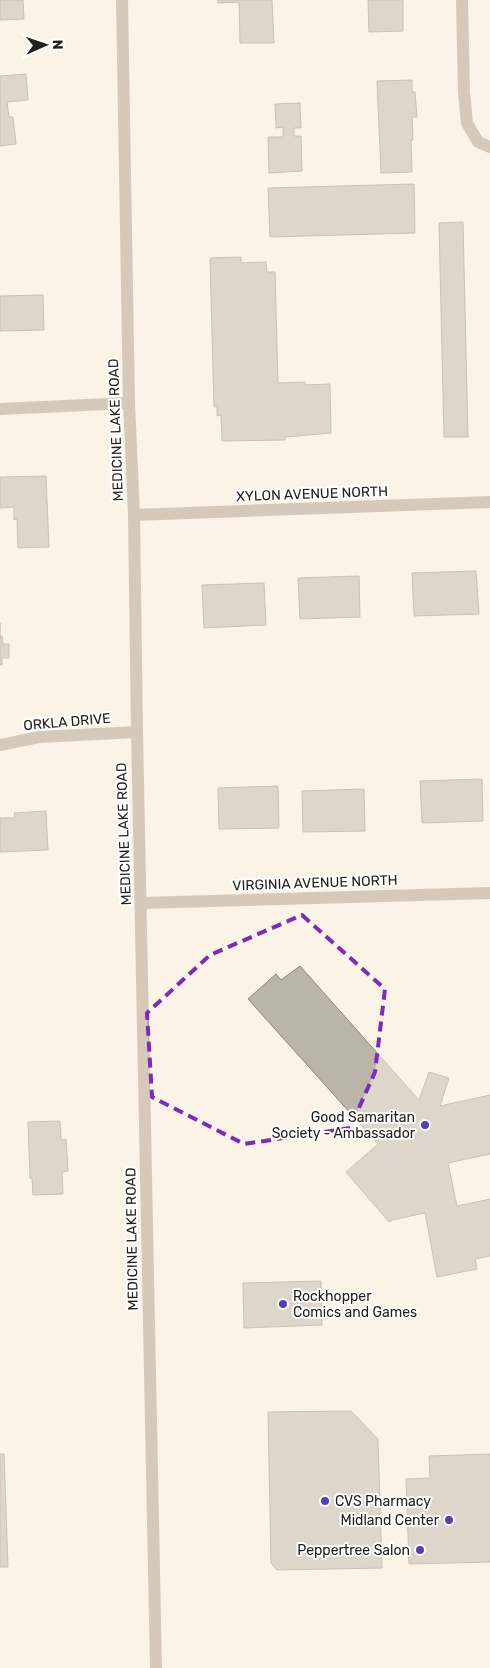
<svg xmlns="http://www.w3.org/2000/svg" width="490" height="1668" font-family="Rubik,sans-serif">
<rect width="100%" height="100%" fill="#fbf3e6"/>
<!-- building -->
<g fill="#bbb4a8" stroke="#8e877c">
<path d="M0,0H23L24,19L0,20Z"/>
<path d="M218,0H272L274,43H240L239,2L218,3Z"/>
<path d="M368,0H403V31L369,32Z"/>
<path d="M26,74L28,100L7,102L9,117H13L16,144L0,146V76Z"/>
<path d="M412,80V92H415L417,117H412L413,140H411L412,172L381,173L377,81Z"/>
<path d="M300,103L301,128H294V136H301L302,171L269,173L268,137H283V127L276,128L275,104Z"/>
<path d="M414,184L415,233L270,237L268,188Z"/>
<path d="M463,222L468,437H444L439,223Z"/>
<path d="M241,257V263L266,262L267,272H275L278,383L305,382V385L330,384L331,433L285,437V440L222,441L221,415L217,416V407H214L210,258Z"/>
<path d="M43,295L44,330L0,331V296Z"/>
<path d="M46,476L49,547L18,548L17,519L14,520V507L0,508V477Z"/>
<path d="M476,571L479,614L414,616L412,573Z"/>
<path d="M359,576L360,617L300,619L298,578Z"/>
<path d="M264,583L266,625L204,628L202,585Z"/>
<path d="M0,623V636H2L3,644H9V658H2V665H0Z"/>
<path d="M482,779L483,821L422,823L420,781Z"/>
<path d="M278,786L279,828L219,829L218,788Z"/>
<path d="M364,789L365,831L303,832L302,791Z"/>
<path d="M46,811L48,850L0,852V818H15L14,813Z"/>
<path d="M300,966L419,1100L429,1072L449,1078L440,1106L490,1095V1154L448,1163L457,1206L490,1199V1256L475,1259L477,1269L437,1277L425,1213L392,1220L389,1222L346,1172L378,1144L248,999L276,974L281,980Z"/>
<path d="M60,1121L61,1140L66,1139L68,1171L62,1172L63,1194L33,1195L32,1178H30L28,1122Z"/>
<path d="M321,1281L322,1325L244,1328L243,1283Z"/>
<path d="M351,1411L378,1439L382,1568L277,1570L271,1563L268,1412Z"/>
<path d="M0,1454H4L8,1567H0Z"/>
<path d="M490,1454V1562L409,1564L406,1479L430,1478L429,1456Z"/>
</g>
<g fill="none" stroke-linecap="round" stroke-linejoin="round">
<!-- minor -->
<g stroke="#a69985" stroke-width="12">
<path d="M462,0L464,92L467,123L478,142L490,147"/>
<path d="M0,409L129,403"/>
<path d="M134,515L490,502"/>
<path d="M0,745L39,737L137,732"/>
<path d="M141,903L490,893"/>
</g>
<!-- tertiary -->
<path stroke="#a69985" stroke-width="12" d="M122,0L129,403L134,515L137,732L156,1668"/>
</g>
<!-- marked area -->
<path d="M0 0H490V1668H0ZM302,915L385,989L375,1072L350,1128L244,1144L152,1097L147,1013L210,955Z" fill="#fbf3e6" fill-opacity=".55" fill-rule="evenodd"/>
<path fill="none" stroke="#7b2cbf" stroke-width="4" stroke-dasharray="10 6" stroke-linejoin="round" d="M302,915L385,989L375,1072L350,1128L244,1144L152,1097L147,1013L210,955Z"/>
<!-- markers -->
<g fill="#5a3cb4" stroke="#fff" stroke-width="2">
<circle cx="425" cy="1125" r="5"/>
<circle cx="283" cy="1304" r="5"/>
<circle cx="325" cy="1501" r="5"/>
<circle cx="449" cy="1520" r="5"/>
<circle cx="420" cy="1550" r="5"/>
</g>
<g text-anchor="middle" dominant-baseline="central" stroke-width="4" stroke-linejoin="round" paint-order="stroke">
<!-- street labels -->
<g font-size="14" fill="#24211c" stroke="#fff">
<text transform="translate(116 430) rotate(-92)">MEDICINE LAKE ROAD</text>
<text transform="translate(312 494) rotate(-2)">XYLON AVENUE NORTH</text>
<text transform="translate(67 722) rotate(-5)">ORKLA DRIVE</text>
<text transform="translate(124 834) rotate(-92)">MEDICINE LAKE ROAD</text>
<text transform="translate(315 883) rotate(-2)">VIRGINIA AVENUE NORTH</text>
<text transform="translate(132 1239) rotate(-91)">MEDICINE LAKE ROAD</text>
</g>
<!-- poi labels -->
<g font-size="14" fill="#24211c" stroke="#fff" text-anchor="end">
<text x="415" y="1117">Good Samaritan<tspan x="415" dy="16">Society - Ambassador</tspan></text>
<text x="293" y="1296" text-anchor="start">Rockhopper<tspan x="293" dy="16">Comics and Games</tspan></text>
<text x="335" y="1501" text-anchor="start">CVS Pharmacy</text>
<text x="439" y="1520">Midland Center</text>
<text x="410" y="1550">Peppertree Salon</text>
</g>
</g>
<!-- north arrow -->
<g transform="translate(45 45) rotate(88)" stroke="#ffffff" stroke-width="4" paint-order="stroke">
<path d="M0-4L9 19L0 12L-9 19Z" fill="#24211c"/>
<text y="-8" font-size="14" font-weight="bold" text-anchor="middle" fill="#24211c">N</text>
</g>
</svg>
